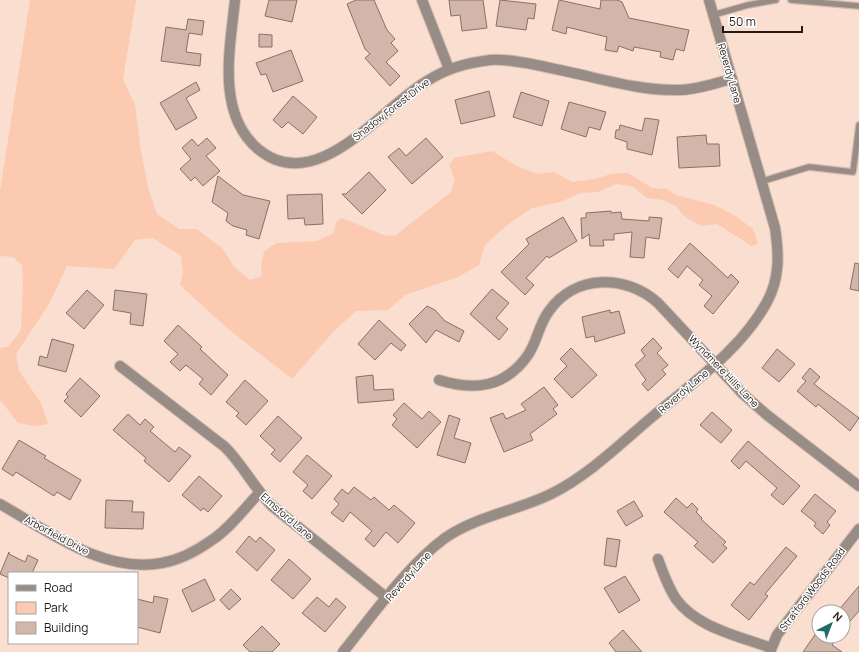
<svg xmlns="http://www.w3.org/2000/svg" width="859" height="652" font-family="Manrope,sans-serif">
<rect width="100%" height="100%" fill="#faded0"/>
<!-- green -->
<path fill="#fcc9b1" d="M30,0H136L123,79L135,105L141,152L149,191L157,214L179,229H197L223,249L234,267L250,280L262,276L261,268L264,251L277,243L317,241L334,233L336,222L342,218L386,236L396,235L451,192L455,179L449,165L454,158L492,151L515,165L537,174L554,172L572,182L595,179L611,174L628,173L652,188L667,189L676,195L714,205L734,215L753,229L758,243L752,246L717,224L701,226L684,216L676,206L663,200L647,198L632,186L616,184L598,192L580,193L560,202L532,208L506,226L485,245L479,265L458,277L405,295L388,310L356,311L333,332L292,379L226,327L180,285L183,272L181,256L153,238L135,240L114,269L67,266L49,304L16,354L19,371L41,403L48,424L34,426L18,423L2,402H0V348L8,347L21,330L23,283L22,265L13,257L0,256V191Z"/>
<!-- building -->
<g fill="#d2b6a9" stroke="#897064">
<path d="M269,0H297L292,22L265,16Z"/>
<path d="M356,0H374L387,30L395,39L391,43L398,51L386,62L400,76L390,86L365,58L370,54L365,49L347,4Z"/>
<path d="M449,0H483L487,28L462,31L460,15L451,16Z"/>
<path d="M500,0L536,4L534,19L528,18L526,30L496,26Z"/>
<path d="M559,0L600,9L601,0H617L622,2L629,18L689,30L684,51L676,49L673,60L660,57L661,52L634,47L633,51L619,46L617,52L605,50L607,37L567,27L566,34L552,30Z"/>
<path d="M188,19L204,21L202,35L189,33L186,52L201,54L200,66L161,61L166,27L186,30Z"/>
<path d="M259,34L272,35V47H259Z"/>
<path d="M291,50L303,81L273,92L266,74L261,75L256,63Z"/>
<path d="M196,82L200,90L186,98L197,118L176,130L160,103Z"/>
<path d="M489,91L495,116L461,124L455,100Z"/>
<path d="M521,92L549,101L542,126L513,117Z"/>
<path d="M293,96L317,117L303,134L288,122L282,128L273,120Z"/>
<path d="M569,102L606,112L600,130L589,127L586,137L561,129Z"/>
<path d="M645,118L659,120L652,155L627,149V142L615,138L616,130H619L620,125L642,131Z"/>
<path d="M706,135L707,144H719L720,166L679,168L677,137Z"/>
<path d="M207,138L216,148L206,156L220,171L203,186L195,177L191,181L180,169L191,159L182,148L192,139L198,146Z"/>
<path d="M426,138L443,157L412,184L388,157L399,148L406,156Z"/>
<path d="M369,172L386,190L362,214L342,194H346Z"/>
<path d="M218,176L243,195L270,201L259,239L246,235L247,230L233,226L226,221L228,213L212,202Z"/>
<path d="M322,194L323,224L305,225L304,218L288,219L287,195Z"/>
<path d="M611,211V213L621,212L622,219L649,221V217L662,218L659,239L646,237L644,258L630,257L632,232L614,234V240H603L604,246H590L589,234L582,239L581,218H586V213Z"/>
<path d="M563,217L577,241L549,258L547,256L526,278L534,285L525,295L501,272L529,244L526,239Z"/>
<path d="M690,243L728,278L731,274L739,282L713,314L704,306L712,296L699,285L703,280L687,266L678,278L668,269Z"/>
<path d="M855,263L859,264V291L850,289Z"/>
<path d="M492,289L509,303L496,318L508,329L499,340L470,314Z"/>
<path d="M87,290L104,305L84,329L66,313Z"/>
<path d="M115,290L147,294L143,326L130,324L131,313L113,310Z"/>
<path d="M427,306L435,310L445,321L464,331L459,342L436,330L426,343L409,324Z"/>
<path d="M610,310V313L619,311L625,333L595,342L594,336L586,338L582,317Z"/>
<path d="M379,320L406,345L401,351L391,343L375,360L358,344Z"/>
<path d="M178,325L202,347L200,349L228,375L211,395L199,384L203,379L186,365L180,371L170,362L178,354L164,341Z"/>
<path d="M653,338L662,348L657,353L668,365L662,370L666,374L648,391L642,384L646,380L635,365L645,356L641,350Z"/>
<path d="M52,339L74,345L66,372L38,365L40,356L47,358Z"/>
<path d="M571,348L597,375L572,398L554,379L567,366L560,359Z"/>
<path d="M777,349L795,364L779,382L762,368Z"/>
<path d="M810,368L820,377L814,384L859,418L850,431L818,404L816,407L797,391L806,381L802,378Z"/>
<path d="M373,375L374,390L393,389L394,400L358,403L356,377Z"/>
<path d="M80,378L100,396L81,417L64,401L68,397L66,394Z"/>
<path d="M245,380L268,401L246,425L236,416L239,413L226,402Z"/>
<path d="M544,387L558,405L553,409L557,414L530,434L533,440L504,452L490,418L503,413L506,419L526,410L521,404Z"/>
<path d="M404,403L422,419L429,411L441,422L417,448L392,425L397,419L393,415Z"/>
<path d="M712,412L732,430L721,443L700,425Z"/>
<path d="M128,414L140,425L145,419L154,427L150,431L175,452L179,447L191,456L169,482L144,461L146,458L113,430Z"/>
<path d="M449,415L460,419L454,438L471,443L465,463L437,455Z"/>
<path d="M278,416L302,438L280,462L271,454L275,450L260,436Z"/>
<path d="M19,440L46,456L44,458L81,480L70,500L57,492L54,496L16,472L13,476L2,469Z"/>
<path d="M748,441L800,486L783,505L771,495L777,488L746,461L739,469L731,461Z"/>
<path d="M307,455L332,476L312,499L303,491L308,485L293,472Z"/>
<path d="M199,476L222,496L208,512L203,508L201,511L182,495Z"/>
<path d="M354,487L371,500L374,497L389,510L394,505L415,523L398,543L386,532L374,547L365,539L372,531L350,512L343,522L331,513L339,504L334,499L342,489L348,494Z"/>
<path d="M815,494L836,511L827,522L830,525L823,534L814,526L816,523L801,511Z"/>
<path d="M676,498L687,508L692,503L698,509L696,512L702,518L701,519L726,542L723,545L727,548L713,563L694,546L698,542L664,512Z"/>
<path d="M106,500L133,501L132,512H144L143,529L105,528Z"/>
<path d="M634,501L643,516L626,526L617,511Z"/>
<path d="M249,536L256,542L260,537L275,550L257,571L236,552Z"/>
<path d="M607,538L620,540L616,567L604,565Z"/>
<path d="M786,547L797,556L765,594L768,596L749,620L731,605L750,582L754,585Z"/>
<path d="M9,552V554L25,562L28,555L38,560L32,573H9V578L0,574Z"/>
<path d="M289,559L311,579L293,599L271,580Z"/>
<path d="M625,576L640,600L619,613L604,588Z"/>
<path d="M205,579L215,600L192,612L182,590Z"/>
<path d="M859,586V611L843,629V612H837Z"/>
<path d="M231,589L241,599L229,610L220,600Z"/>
<path d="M154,596L168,599L160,633L137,627V599L153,603Z"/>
<path d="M317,597L329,607L336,598L346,607L325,632L302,613Z"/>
<path d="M262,626L280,644L272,652H250L243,645Z"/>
<path d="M819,629V636H832L836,639L832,645L842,652H803Z"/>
<path d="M623,630L642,652H616L609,643Z"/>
</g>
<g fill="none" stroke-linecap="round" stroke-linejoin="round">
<!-- service casing -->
<g stroke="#d3bbae" stroke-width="8">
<g id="service">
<path d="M791,0L859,6"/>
<path d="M713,15L748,5L776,0"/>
<path d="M763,181L809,167L853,172L859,125"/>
</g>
</g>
<!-- minor casing -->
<g stroke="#d3bbae" stroke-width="12">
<g id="minor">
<path d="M235,0C230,49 216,113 258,149C316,198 381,108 427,81C447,68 467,63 490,60C508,58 541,66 560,70C599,78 639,91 679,90C697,90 715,83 732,79"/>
<path d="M422,0L449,69"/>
<path d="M120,366L225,447C243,465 254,488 272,506L387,598"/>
<path d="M439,380C474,391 505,388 528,355C537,342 539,324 549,311C575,274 626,274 658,303L743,394L767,415L859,486"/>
<path d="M0,504C48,531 104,574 162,563C179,560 198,550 212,540C230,528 244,509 259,493"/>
<path d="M658,559C663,573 668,587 676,599C697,628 739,636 771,648"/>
<path d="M343,652C372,616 408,565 445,538C477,516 516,511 551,494C589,475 620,444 652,417C692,383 741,350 767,302C780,278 779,254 775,228L709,0"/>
<path d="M770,652L777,635L859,529"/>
</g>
</g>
<!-- service -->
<use href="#service" stroke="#988c86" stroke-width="5.5"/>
<!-- minor -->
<use href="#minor" stroke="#988c86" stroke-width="10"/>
</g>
<g text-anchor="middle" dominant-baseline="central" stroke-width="3" stroke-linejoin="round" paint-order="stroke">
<!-- street labels -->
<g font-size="10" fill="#241a15" stroke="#fff">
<text transform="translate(730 73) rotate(74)">Reverdy Lane</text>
<text transform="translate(391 109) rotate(-38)">Shadow Forest Drive</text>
<text transform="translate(724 371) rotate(46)">Wyndmere Hills Lane</text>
<text transform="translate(683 391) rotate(-40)">Reverdy Lane</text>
<text transform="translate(287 516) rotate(41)">Elmsford Lane</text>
<text transform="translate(57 535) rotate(28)">Arborfield Drive</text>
<text transform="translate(408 576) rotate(-48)">Reverdy Lane</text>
<text transform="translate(812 589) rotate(-53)">Stratford Woods Road</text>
</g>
</g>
<!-- legend -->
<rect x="8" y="572" width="130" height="72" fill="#ffffff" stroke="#a7a3a1"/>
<rect x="16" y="585" width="20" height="6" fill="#988c86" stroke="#a7a3a1"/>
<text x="44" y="592" font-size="12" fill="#241a15">Road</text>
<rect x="16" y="602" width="20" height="12" fill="#fcc9b1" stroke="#a7a3a1"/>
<text x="44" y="612" font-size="12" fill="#241a15">Park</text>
<rect x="16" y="622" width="20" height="12" fill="#d2b6a9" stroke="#a7a3a1"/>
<text x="44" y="632" font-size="12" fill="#241a15">Building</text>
<!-- north arrow -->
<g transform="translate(831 624) rotate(42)"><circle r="19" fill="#ffffff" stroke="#a7a3a1"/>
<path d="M0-3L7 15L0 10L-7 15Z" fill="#206c68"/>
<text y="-6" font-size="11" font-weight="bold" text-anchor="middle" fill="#241a15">N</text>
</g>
<!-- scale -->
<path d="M723 26v6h79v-6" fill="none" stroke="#241a15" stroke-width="2"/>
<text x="729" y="26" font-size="12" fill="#241a15" stroke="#ffffff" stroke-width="3" paint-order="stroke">50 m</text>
</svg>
